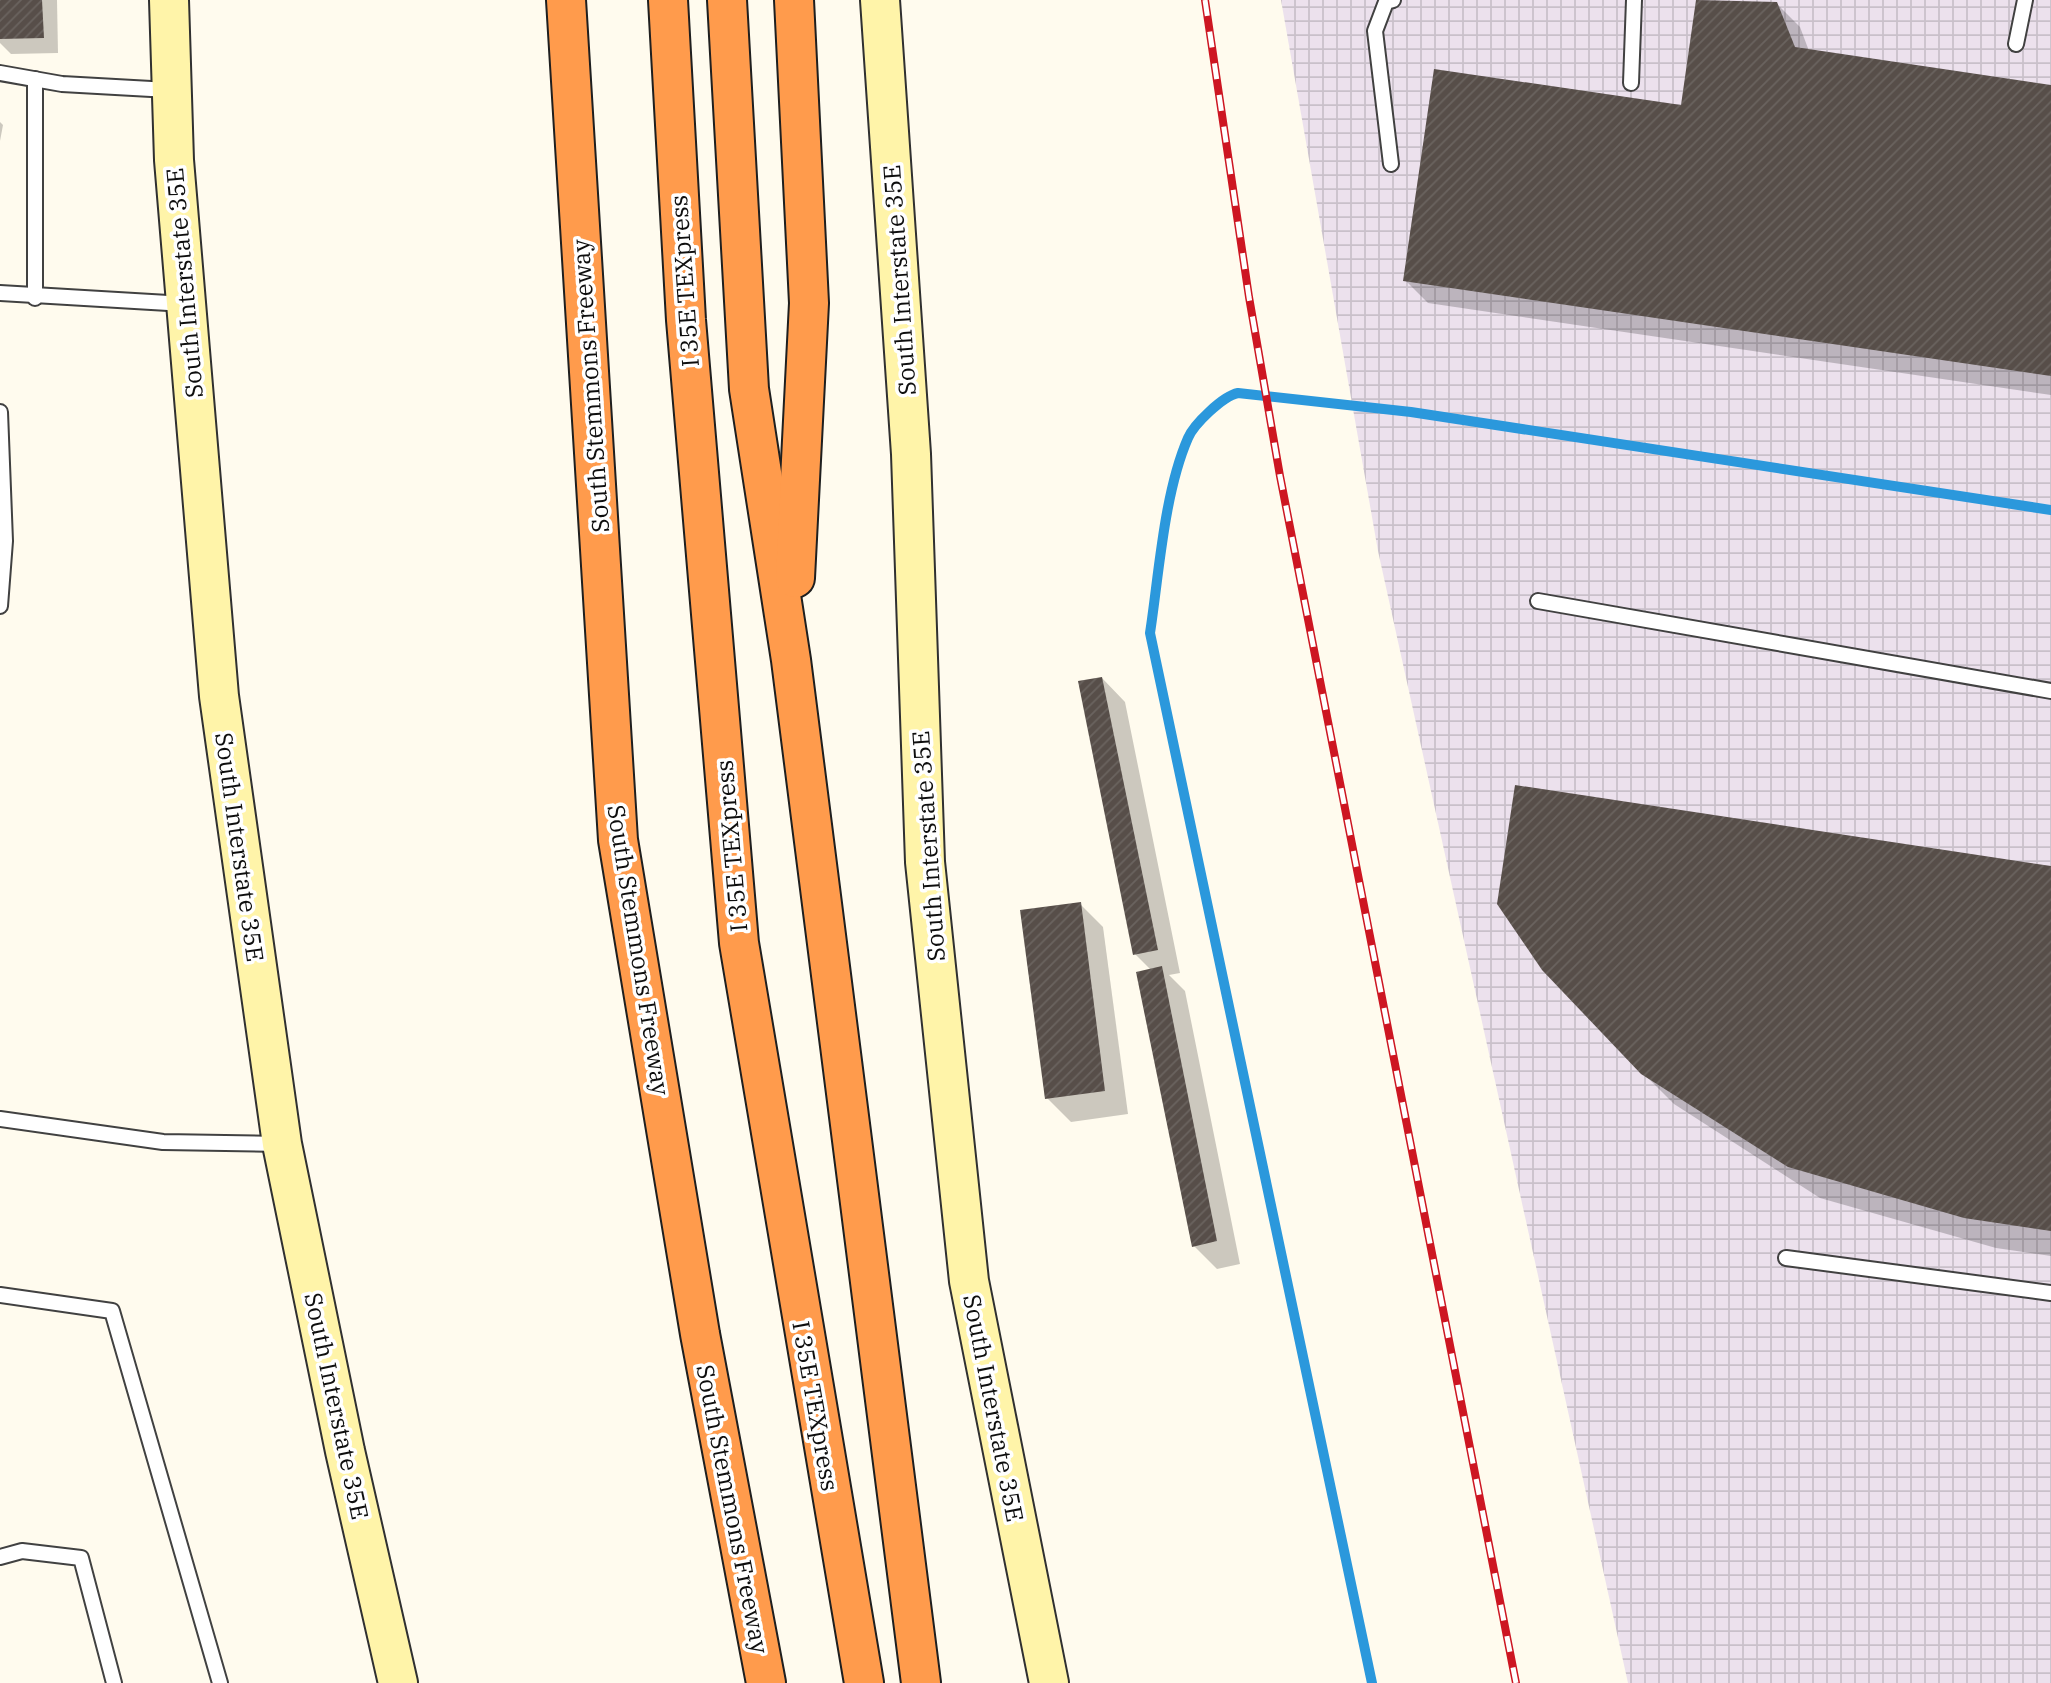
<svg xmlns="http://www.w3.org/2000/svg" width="2051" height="1683" font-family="'IBM Plex Serif',serif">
<defs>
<pattern id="industrial-grid" width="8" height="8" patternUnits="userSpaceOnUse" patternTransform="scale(1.75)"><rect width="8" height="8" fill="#ece1ed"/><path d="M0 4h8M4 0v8" fill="none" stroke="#c9c0ca"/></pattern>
<pattern id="building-hatch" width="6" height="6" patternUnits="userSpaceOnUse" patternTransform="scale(1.75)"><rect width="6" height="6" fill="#574e49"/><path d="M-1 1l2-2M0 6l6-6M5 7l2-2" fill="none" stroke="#6a635f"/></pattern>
</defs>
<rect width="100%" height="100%" fill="#fffbee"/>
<!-- industrial -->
<path fill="url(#industrial-grid)" d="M1281,0H2051V1683H1628L1378,551Z"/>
<!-- shadow -->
<g fill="#0003">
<path d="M0,0H57L58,53L11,54L0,43Z"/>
<path d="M1698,0L1776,3L1800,27L1809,51L2051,87V395L1428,303L1405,280L1683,107Z"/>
<path d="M0,122L3,125L0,141Z"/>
<path d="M1102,678L1125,702L1180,973L1169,975L1185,991L1240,1264L1217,1269L1194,1246L1151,970L1135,954Z"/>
<path d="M2051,868V1256L1996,1248L1820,1198L1674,1104L1643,1073Z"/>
<path d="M1080,904L1103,927L1128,1114L1071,1122L1047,1098Z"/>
</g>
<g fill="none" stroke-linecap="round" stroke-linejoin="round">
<!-- stream -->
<path stroke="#2b98dc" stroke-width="10" d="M1372,1683L1150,633C1159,574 1164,493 1188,438C1194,424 1223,396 1238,393L1411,412L2051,510"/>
</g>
<!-- building -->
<g fill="url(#building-hatch)">
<path d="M0,0H42L44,38L0,39Z"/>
<path d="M1696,0L1777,2L1795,47L2051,85V376L1403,281L1434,69L1681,105Z"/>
<path d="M1102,677L1158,950L1133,955L1078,681Z"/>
<path d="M1515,785L2051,866V1231L1964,1218L1788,1167L1641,1074L1542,970L1497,904Z"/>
<path d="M1081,902L1105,1091L1045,1099L1020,910Z"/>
<path d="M1162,966L1217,1241L1192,1247L1136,972Z"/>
</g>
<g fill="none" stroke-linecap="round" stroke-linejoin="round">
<!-- lane casing -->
<g stroke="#414141" stroke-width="18">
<g id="lane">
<path d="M2016,44L2025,0"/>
<path d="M0,73L62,84L169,90"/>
<path d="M1631,83L1634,0"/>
<path d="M1391,164L1375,31L1386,2L1393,0"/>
<path d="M0,293L185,304"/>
<path d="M35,298V79"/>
<path d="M0,412L5,541L0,606"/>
<path d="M1538,601L2051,691"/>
<path d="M0,1119L163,1142L280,1144"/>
<path d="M1786,1258L2051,1293"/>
<path d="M0,1295L112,1311L220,1683"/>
<path d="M0,1557L22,1551L81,1558L114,1683"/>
</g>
</g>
<!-- secondary casing -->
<g stroke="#303030" stroke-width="42">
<g id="secondary">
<path d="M169,0L174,160L219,696L282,1144L345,1451L398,1683"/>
<path d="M880,0L911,454L925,862L969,1281L1049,1683"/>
</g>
</g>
<!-- highway casing -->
<g stroke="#1f1f1f" stroke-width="42">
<g id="highway">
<path d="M566,0L618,840L700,1334L766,1683"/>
<path d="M668,0L686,320L739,943L864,1683"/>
<path d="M727,0L749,389L791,660L921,1683"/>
<path d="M794,0L809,303L795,578"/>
</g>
</g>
<!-- lane -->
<use href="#lane" stroke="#fff" stroke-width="14"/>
<!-- secondary -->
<use href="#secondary" stroke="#fff4a9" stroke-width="38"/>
<!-- highway -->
<use href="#highway" stroke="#ff9b4c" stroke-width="38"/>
<!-- rail casing -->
<g stroke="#cd1622" stroke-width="8">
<path id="rail" d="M1205,0L1249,297L1280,476L1516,1683"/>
</g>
<!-- rail -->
<use href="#rail" stroke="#fff" stroke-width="5" stroke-dasharray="16" stroke-linecap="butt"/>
</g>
<g text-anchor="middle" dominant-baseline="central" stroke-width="7" stroke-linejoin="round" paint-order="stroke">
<!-- street labels -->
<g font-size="24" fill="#0e0e0e" stroke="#fff">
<text transform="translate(899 280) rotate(-94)">South Interstate 35E</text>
<text transform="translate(684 281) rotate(-94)">I 35E TEXpress</text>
<text transform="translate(184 283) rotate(-95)">South Interstate 35E</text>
<text transform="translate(590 386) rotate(-94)">South Stemmons Freeway</text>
<text transform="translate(731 846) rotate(-95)">I 35E TEXpress</text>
<text transform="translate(928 846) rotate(-94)">South Interstate 35E</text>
<text transform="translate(240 847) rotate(82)">South Interstate 35E</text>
<text transform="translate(639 950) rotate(81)">South Stemmons Freeway</text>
<text transform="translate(337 1406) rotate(78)">South Interstate 35E</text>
<text transform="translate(816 1406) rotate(80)">I 35E TEXpress</text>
<text transform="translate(994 1408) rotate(79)">South Interstate 35E</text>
<text transform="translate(733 1509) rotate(79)">South Stemmons Freeway</text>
</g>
</g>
</svg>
